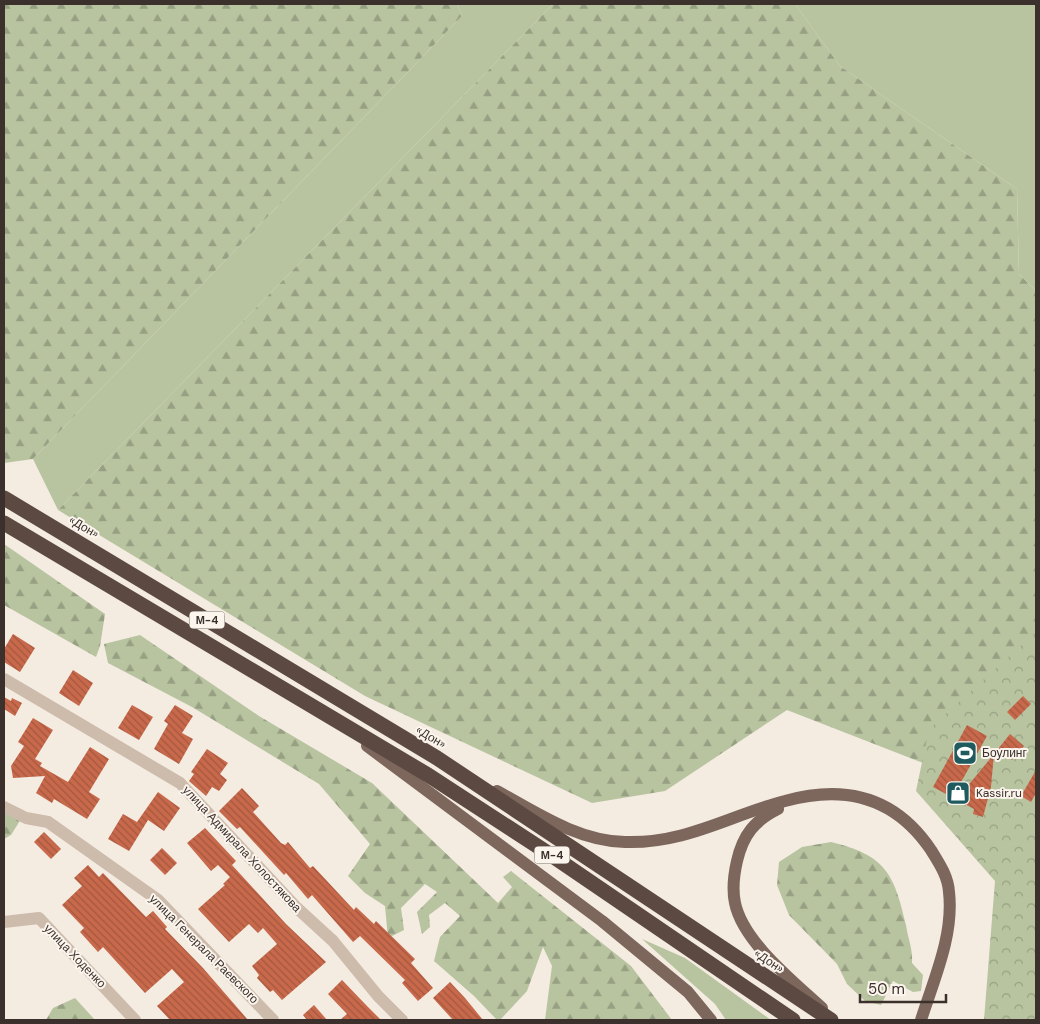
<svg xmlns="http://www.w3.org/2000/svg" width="1040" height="1024" font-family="'DM Sans',sans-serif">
<defs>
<pattern id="forest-firs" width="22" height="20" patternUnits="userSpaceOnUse" patternTransform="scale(1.25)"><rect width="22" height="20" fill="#b8c4a0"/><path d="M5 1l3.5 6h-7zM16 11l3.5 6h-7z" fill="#97a083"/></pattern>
<pattern id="park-crowns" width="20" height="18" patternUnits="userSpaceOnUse" patternTransform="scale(1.25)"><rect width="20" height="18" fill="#b8c4a0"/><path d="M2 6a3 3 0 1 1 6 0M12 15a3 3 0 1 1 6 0" fill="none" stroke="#97a083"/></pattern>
<pattern id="building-back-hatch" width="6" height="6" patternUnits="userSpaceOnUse" patternTransform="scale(1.25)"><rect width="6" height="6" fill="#c8694b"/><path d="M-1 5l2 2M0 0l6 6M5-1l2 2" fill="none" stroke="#a4573f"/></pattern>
</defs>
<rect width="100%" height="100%" fill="#f4ebe1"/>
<!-- grass -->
<g fill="#b8c4a0">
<path d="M457,4H553L58,510L33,459L462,16Z"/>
<path d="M795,4L1036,5V291L1019,274L1017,189L840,66Z"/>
<path d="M642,939L685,958L771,1020H726L715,1004Z"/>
</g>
<!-- forest -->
<g fill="url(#forest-firs)">
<path d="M4,4H457L462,16L33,459L4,463Z"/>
<path d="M553,4H795L840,66L1017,189L1019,274L1036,291V660L923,763L787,710L665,791L592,803L365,696L58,510Z"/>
<path d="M4,544L105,614L100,646L96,657L4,605Z"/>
<path d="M140,635L259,716L372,783L498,903L512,887L503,877L511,871L631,966L672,1020H545L552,966L543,947L527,991L500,1020H497L474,996L434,961L440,937L460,916L445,903L429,915L430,927L422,934L417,912L437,892L425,884L401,908L404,930L388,938L385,906L365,893L348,876L370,844L319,784L192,707L108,663L104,644Z"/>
<path d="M4,810L21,819L11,835L4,839Z"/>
<path d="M831,842C885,855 894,873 906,925C908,939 913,949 912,963L923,975L921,991L913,992L893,981L881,1005L865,1001L847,984L837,964L789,915L777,885L779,862L802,847Z"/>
<path d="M75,998L95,1020H46L53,1008Z"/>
</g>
<!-- park -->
<path fill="url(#park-crowns)" d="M1036,632V1020H984L995,881L916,791L929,729Z"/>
<!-- building -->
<g fill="url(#building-back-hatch)">
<path d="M13,634L35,648L20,672L4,662V649Z"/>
<path d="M73,670L93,683L79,706L59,693Z"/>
<path d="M1023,696L1031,704L1015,720L1007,712Z"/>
<path d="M4,697L11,701L12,698L22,703L15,716L4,709Z"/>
<path d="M132,705L153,717L139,740L118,728Z"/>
<path d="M175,705L193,716L182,733L193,739L179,764L154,749L168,724L164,721Z"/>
<path d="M33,718L53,730L35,759L42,763L40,766L68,782L90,747L109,759L89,792L100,799L87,819L54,799L52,803L36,793L45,776L13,778L11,766L24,746L18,742Z"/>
<path d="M967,725L987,736L960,784L966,788L994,754L991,787L983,817L973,814L974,809L933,787Z"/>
<path d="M1010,734L1024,746L1012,760L998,749Z"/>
<path d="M207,749L228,763L220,774L227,780L219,791L212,787L206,796L189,781L194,774L191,772Z"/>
<path d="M1036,770V793L1031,802L1021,796Z"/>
<path d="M242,788L259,806L253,812L281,843L285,845L288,842L310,868L313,866L354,910L356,907L374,924L376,921L415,959L411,963L433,988L418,1001L402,983L405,980L360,936L353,942L312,895L308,899L286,873L284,875L240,827L237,829L219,811Z"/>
<path d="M158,792L180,808L164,831L148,820L129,851L108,839L123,814L137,822Z"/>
<path d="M205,828L236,861L232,865L286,924L326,962L282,1000L273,990L270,992L257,978L259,975L252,966L277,944L263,928L258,933L249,924L229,942L198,909L225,885L223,884L230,877L218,865L211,871L187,843Z"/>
<path d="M44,832L61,849L51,859L34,842Z"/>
<path d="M162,848L177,863L165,875L150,860Z"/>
<path d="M88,865L99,877L103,873L146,917L153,911L167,927L165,929L203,968L248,1020H170L157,1006L184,982L172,969L145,993L103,947L98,952L80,932L84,928L62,905L82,886L74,878Z"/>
<path d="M342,980L366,1005L381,1020H340L347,1014L328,994Z"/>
<path d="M450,982L465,998L483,1020H453L433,998Z"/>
<path d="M314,1005L327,1020H307L303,1015Z"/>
</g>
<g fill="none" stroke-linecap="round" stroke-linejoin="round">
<!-- minor -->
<g stroke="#cdbbac" stroke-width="12">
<path d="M4,679L180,783L297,908L333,941L378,996L402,1020"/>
<path d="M4,807L26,818L48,822L158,900L273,1020"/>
<path d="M4,922L39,918L135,1020"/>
</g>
<!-- major -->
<g stroke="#7d675c" stroke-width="12">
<path d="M367,746L602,921L688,992L711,1020"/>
<path d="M497,791C537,813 578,841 625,842C686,844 730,815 785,801C846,784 896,798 931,850C939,863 948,876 949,892C954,935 934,979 921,1020"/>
<path d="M778,809C754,821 743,835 737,861C734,874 732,889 735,903C743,942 794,982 822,1008"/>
</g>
<!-- highway -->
<g stroke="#5c4a42" stroke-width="15">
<path d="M4,498L437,758L831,1020"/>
<path d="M4,523L428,775L551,855L793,1020"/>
</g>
</g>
<!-- icons -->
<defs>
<g id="stadium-square" transform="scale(1.25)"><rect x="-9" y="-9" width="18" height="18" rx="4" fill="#1f5a5e" stroke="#fbf5ee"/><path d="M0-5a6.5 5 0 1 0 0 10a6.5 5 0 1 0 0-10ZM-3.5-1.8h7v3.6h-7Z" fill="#fff"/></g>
<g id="shop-square" transform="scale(1.25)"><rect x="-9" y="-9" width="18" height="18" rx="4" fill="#1f5a5e" stroke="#fbf5ee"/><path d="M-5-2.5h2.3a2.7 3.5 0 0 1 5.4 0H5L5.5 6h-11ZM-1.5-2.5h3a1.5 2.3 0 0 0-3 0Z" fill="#fff"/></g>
</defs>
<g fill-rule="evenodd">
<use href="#stadium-square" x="965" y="753"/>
<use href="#shop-square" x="958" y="793"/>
</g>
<g text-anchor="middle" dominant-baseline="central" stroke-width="4" stroke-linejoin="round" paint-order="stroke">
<!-- shield labels -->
<g fill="#fbf5ee" stroke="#756b66" stroke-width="1">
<rect x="189.5" y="611.5" width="35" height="17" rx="4"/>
<rect x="534.5" y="846.5" width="35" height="17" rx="4"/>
</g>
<g font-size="11" font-weight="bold" fill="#3b302b">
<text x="207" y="620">М-4</text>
<text x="552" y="855">М-4</text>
</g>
<!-- street labels -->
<g font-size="12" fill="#3b302b" stroke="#fbf5ee">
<text transform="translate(84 527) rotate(30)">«Дон»</text>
<text transform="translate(431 737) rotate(31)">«Дон»</text>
<text transform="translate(242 849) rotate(47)">улица Адмирала Холостякова</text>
<text transform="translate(204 949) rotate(45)">улица Генерала Раевского</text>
<text transform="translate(75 956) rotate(46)">улица Ходенко</text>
<text transform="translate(769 961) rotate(34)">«Дон»</text>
</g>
<!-- poi labels -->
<g font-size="12" fill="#3b302b" stroke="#fbf5ee" text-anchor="start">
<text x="982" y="753">Боулинг</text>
<text x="976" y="793">Kassir.ru</text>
</g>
</g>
<!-- border -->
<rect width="1040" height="1024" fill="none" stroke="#3b302b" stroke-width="10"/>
<!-- scale -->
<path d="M860 994v8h86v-8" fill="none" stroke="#3b302b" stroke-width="2.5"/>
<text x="868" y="994" font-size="15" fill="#3b302b" stroke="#fbf5ee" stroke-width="4" paint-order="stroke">50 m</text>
</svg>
